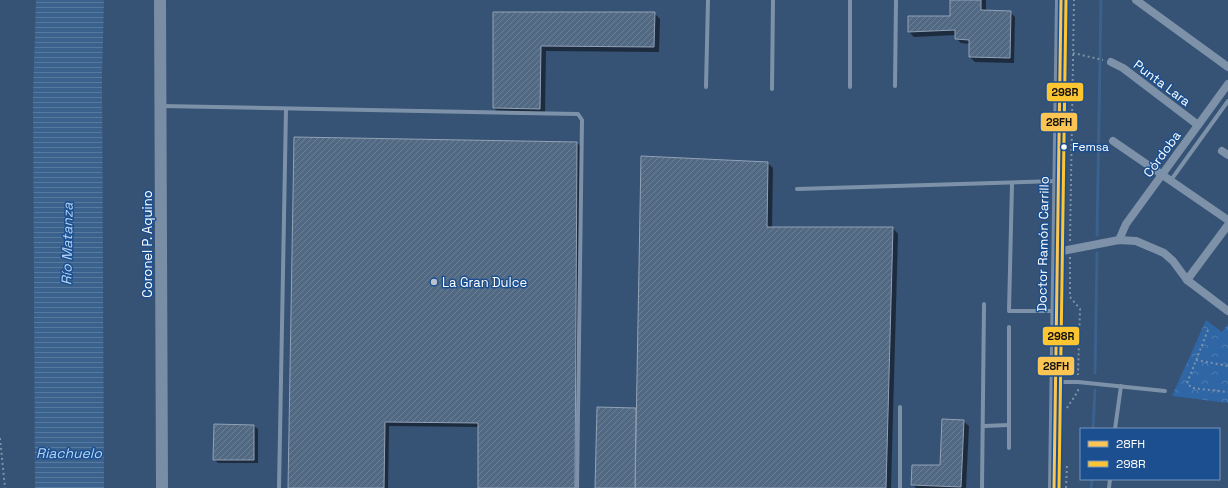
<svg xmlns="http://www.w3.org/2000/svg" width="1228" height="488" font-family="'Space Grotesk',sans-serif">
<defs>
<pattern id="forest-crowns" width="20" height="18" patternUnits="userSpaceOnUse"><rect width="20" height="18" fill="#2f66a5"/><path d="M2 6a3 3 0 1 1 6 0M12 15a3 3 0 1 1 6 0" fill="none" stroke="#4e7db2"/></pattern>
<pattern id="water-rules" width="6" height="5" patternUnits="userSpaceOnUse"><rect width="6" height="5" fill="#3b618d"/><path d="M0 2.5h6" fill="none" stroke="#58799e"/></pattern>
<pattern id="building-hatch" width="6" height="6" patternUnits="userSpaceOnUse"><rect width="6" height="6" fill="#526984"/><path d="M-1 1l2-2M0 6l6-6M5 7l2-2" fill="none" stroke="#6c8096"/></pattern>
</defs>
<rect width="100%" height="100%" fill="#365274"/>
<!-- forest -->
<path fill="url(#forest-crowns)" d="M1206,320L1222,332L1228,324V403L1172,396Z"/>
<!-- water -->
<path fill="url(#water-rules)" d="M36,0H104L102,75L104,488H35L33,97Z"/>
<!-- shadow -->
<g fill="#0007">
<path d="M951,0H986V11L1010,12L1015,17L1014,63L975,62L970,57V44L961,43L956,38V35L914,37L909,32L951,17Z"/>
<path d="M494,13H654L660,19L659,52L546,51L545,113H499L494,108Z"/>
<path d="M577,143L581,146L578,488H479V427L389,426L388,488H289Z"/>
<path d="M768,163L773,168L772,228H893L898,234L891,488H596L598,408L637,409Z"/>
<path d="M963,421L969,426L966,488H916L912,484L941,467Z"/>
<path d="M215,425L254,426L258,429V463H218L214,459Z"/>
</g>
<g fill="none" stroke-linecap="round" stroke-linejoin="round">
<!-- stream -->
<g stroke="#3b618d" stroke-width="3">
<path d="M1097,235L1101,0"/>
<path d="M1095,373L1097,253"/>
<path d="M1093,429L1095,390"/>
<path d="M1091,488L1092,479"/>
</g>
</g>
<!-- building -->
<g fill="url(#building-hatch)" stroke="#92a2b6">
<path d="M950,0H981V10L1011,11L1010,58L969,57V40L955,39V30L908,32V16H950Z"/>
<path d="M493,12H655L654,47L541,46L540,109L493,108Z"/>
<path d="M294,137L577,142L575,488H478V423L385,422L384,488H288Z"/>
<path d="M641,156L768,162L767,227H893L886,488H635Z"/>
<path d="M597,407L636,408L635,488H595Z"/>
<path d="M942,419L964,420L961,487L911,485L912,465H940Z"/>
<path d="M214,424L254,425V460H213Z"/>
</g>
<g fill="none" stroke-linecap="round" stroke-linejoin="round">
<!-- path -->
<g stroke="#7d92a8" stroke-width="2" stroke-dasharray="2 3" stroke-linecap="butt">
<path d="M1073,53L1103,60"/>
<path d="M1070,241L1074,0"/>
<path d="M1070,257V297L1080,309L1078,375"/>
<path d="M1208,330L1187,383L1192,388L1228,392"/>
<path d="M1196,360L1228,366"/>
<path d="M1067,408L1078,391V388"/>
<path d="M0,438L5,488"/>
<path d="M1066,488L1067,465"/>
</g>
<!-- lane -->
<g stroke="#7d92a8" stroke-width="4">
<path d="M895,86L896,0"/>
<path d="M706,87L708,0"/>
<path d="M850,87V0"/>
<path d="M772,89L773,0"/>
<path d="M162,106L578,114L582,120L577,488"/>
<path d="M1171,180L1228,101"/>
<path d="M1012,184L1009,311H1055"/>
<path d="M797,189L1057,181"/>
<path d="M1009,327V448"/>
<path d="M1058,382H1078L1165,391"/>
<path d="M984,426L1009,425"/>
<path d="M1115,429L1121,386"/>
<path d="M279,488L286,109"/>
<path d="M900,488V407"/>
<path d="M982,488L984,304"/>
<path d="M1109,488L1110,479"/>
</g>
<!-- street -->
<g stroke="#7d92a8" stroke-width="8">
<path d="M1136,0L1228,67"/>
<path d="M1111,62L1123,68L1198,125"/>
<path d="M1113,141L1228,220"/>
<path d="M1222,151L1228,155"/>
<path d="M1119,240L1126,224L1228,84"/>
<path d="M1057,252L1119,240L1136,241L1164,253L1173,261L1187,280L1228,311"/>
<path d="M1187,280L1228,225"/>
</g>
<!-- secondary -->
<g stroke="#798da4" stroke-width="12">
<path d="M160,0L162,488"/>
<path d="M1054,488L1061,0"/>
</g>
<!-- bus-1 casing -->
<g stroke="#1b4f8f" stroke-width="6">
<path id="bus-1" d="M1054,488L1061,0"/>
</g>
<!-- bus-2 casing -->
<g stroke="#1b4f8f" stroke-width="6">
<path id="bus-2" d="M1059,488L1066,0"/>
</g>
<!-- bus-1 -->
<use href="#bus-1" stroke="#fcc553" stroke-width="3"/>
<!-- bus-2 -->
<use href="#bus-2" stroke="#fec533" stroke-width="3"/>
</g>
<!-- markers -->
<circle fill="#fff" stroke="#1b4f8f" stroke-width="1.5" cx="1064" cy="147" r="3.5"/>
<circle fill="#b9c2ce" stroke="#1b4f8f" stroke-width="1.5" cx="434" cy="282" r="4"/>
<g text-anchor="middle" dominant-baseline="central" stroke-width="3" stroke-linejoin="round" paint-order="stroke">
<!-- bus labels -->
<g font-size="12" fill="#fff" stroke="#1b4f8f" text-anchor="start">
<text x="1072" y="147">Femsa</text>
</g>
<!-- street labels -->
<g font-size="13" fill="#fff" stroke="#1b4f8f">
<text transform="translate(1162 83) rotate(37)">Punta Lara</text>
<text transform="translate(1162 154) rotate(-54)">Córdoba</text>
<text transform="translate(147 244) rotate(-90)">Coronel P. Aquino</text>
<text transform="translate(1043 244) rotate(-89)">Doctor Ramón Carrillo</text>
</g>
<!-- poi labels -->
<g font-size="13" fill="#fff" stroke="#1b4f8f" text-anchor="start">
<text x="442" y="282">La Gran Dulce</text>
</g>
<!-- water labels -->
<g font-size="14" font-style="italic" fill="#b5d3f5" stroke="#1b4f8f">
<text transform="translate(67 244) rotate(-89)">Río Matanza</text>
<text x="69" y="453">Riachuelo</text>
</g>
</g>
<g stroke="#1b4f8f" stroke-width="1.5">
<rect x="1046" y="82" width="38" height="20" rx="4" fill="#fec533"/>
<rect x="1040" y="112" width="38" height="20" rx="4" fill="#fcc553"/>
<rect x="1042" y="326" width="38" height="20" rx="4" fill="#fec533"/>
<rect x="1037" y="356" width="38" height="20" rx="4" fill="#fcc553"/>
</g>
<g font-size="11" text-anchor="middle" font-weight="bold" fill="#111">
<text x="1065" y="96">298R</text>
<text x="1059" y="126">28FH</text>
<text x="1061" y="340">298R</text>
<text x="1056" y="370">28FH</text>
</g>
<!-- legend -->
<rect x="1080" y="428" width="140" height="52" fill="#1b4f8f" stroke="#7695bc"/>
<rect x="1088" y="441" width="20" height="6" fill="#fcc553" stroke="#7695bc"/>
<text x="1116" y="448" font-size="12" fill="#ffffff">28FH</text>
<rect x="1088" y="461" width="20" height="6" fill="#fec533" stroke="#7695bc"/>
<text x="1116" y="468" font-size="12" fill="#ffffff">298R</text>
</svg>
